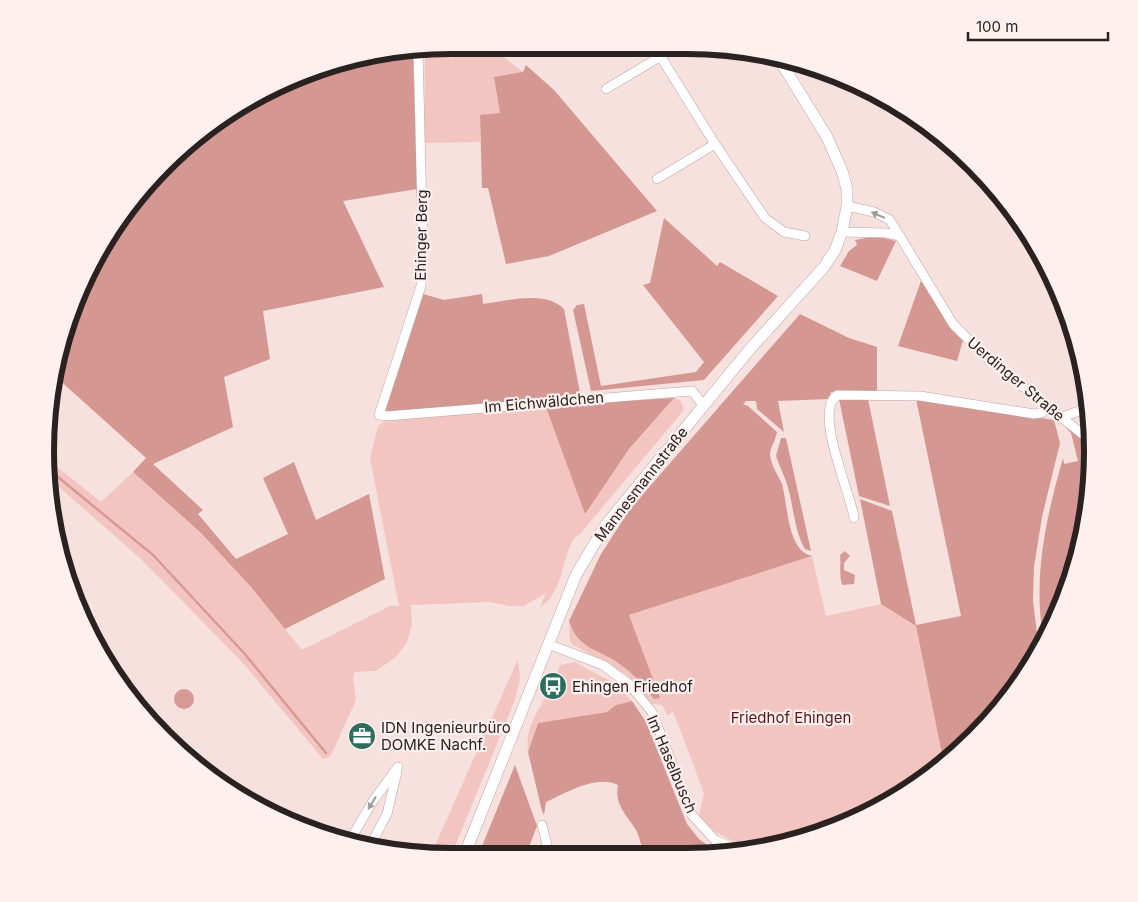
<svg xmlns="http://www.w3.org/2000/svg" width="1138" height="902" font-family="Inter,sans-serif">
<rect width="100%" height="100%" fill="#f6e1de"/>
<!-- green -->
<g fill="#f3c5c1">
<path d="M451,45H488L523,72L500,114L480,115V142L424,143L425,48Z"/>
<path d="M674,398L681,401L684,410L580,534C563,539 566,594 540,607L546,593L524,606H509L490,602L411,605L412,625L407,642L396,657L376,671L355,672L353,677L356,700L332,753L329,757L323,759L242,662L143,561L49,478L46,458L101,502L133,472L201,533L251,587L302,650L390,606H399L370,459L378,426L386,420L540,406L547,409L585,513L629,449Z"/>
<path d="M812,556L826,616L881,604L916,626L944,764L890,802L849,821L770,843L754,845L732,841L714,831L699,815L704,793L673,711L668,716L662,705L652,704L627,675L572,644L570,641L569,621C578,649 596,648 618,663C633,673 643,686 655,699L659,698L629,615Z"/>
<path d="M518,659L520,679L515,700L453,851L433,850Z"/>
<path d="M575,662L614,683L632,701L616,705L607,712L538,723L528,752C525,725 538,714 549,690H551L560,665Z"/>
</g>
<!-- forest -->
<g fill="#d59791">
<path d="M413,50L417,189L343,201L384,287L263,311L270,359L224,377L233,427L153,464L203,510L198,514L236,559L288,534L263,478L294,462L316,520L369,494L385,579L285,629L251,587L201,533L133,472L146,458L55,376L59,346L99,248L164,164L248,100L346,59Z"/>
<path d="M526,65L554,90L657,211L549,256L506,264L488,188H482L480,115L500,113L494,77L523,72Z"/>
<path d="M664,218L717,266L720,262L778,296L704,380L591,391L573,310L577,305L584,304L601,386L696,372L704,362L643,285L650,283Z"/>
<path d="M876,236L896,241L877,281L840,266L849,251L857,245L855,240Z"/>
<path d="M921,281L952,330L963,340L957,361L898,346Z"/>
<path d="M423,294L444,300L482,294L483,304C508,301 545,290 564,309L580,393L535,401L387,412L383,409Z"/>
<path d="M800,314L849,338L877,347V391L831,392L829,399L778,401L784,432L757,409L756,401H746L743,404L748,406L777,432C776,440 770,447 770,455C771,465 778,475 782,484C788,505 787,551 812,556L629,615L660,698L654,699C644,686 633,673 618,663C596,648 578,649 569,621L601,554L630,509Z"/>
<path d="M674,398L629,449L585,514L547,410L540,406Z"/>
<path d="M839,399H868L890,506L859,496Z"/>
<path d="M916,399L1054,420L1060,443L1042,517L1034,567L1033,601L1039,649L1009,698L955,756L944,764L916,626L881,604L860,499L892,511L916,625L961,616Z"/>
<path d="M1069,428L1091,445C1093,506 1076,590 1044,642C1032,579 1046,518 1063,458L1064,464L1078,461L1071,433L1067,429Z"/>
<path d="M781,438H786L811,551L805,549C793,528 794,504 786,481C783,473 779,465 776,456Z"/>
<path d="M632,701L646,722L687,824L699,839L713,849L725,854L714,856L648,855C640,849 641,839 636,830C627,815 614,805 618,785C597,774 565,793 546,802L544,815L542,811L528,752L538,723L607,712L616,705Z"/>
<path d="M515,765L537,826L527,852L480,851Z"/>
</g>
<!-- water -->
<g fill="#d79994">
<path d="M845,551L850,556L844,563V570L855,575L854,584L842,585C839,575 841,565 840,555Z"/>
<circle cx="184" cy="699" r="10"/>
</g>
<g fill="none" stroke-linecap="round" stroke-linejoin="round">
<!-- stream -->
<path stroke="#d79994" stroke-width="2.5" d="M47,468L153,555L244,653L326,753"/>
<!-- minor casing -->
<g stroke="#b9a5a3" stroke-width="10">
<g id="minor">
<path d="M654,46L715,144L765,218L784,232L805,236"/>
<path d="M418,49L423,255L421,286L379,415L387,416L692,391L703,405"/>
<path d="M606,89L678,46"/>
<path d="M657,179L715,144"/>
<path d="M847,206L874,212L890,220L953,324L986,357L1091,441"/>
<path d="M842,232L886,233L900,236"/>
<path d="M1062,417L1090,407"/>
<path d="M854,518C851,493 813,412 837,395L920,396L1034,414L1042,413L1047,406"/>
<path d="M548,644L603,665L629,684L652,712L692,815L715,840L736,849H747"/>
<path d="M542,825L549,853"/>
<path d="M812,837L819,835"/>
<path d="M349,842L373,801L398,767"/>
<path d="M369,848L387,814L397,772"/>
</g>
</g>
<!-- secondary casing -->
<g stroke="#b9a5a3" stroke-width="12">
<path id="secondary" d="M466,851L576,575L605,526L750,349L824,267L835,250L842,232L847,206V189L842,171L827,137L779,59"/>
</g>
<!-- minor -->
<use href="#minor" stroke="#fff" stroke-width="9"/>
<!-- secondary -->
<use href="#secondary" stroke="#fff" stroke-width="11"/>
</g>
<!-- one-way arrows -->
<defs><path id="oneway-solid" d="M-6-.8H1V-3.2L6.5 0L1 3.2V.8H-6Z" transform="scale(1.25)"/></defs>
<g fill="#9f9c9b">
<use href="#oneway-solid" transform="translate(878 215) rotate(-157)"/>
<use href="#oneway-solid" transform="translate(372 803) rotate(122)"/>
</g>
<!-- icons -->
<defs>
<g id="bus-disc" transform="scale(1.4375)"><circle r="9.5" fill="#2c6d5e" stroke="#fdf0ef"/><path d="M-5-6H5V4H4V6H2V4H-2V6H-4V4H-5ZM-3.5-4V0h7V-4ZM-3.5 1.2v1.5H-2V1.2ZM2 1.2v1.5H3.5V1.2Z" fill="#fff"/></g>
<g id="office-disc" transform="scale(1.4375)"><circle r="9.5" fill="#2c6d5e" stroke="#fdf0ef"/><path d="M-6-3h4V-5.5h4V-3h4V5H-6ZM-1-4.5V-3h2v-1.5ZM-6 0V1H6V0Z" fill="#fff"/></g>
</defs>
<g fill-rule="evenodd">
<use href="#bus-disc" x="553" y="686"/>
<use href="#office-disc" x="362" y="736"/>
</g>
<g text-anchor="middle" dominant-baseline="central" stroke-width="4.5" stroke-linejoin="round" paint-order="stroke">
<!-- street labels -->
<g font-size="15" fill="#2a2221" stroke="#fdf0ef">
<text transform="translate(421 235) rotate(-89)">Ehinger Berg</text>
<text transform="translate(1016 379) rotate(40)">Uerdinger Straße</text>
<text transform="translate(544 402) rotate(-5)">Im Eichwäldchen</text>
<text transform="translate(641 484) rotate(-52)">Mannesmannstraße</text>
<text transform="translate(672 764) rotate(67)">Im Haselbusch</text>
</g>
<!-- poi labels -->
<g font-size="15" fill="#2a2221" stroke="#fdf0ef" text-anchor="start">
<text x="572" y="686">Ehingen Friedhof</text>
<text x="381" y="727">IDN Ingenieurbüro<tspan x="381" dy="17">DOMKE Nachf.</tspan></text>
</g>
<!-- park labels -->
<g font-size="15" fill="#5d1314" stroke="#fdf0ef">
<text x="791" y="717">Friedhof Ehingen</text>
</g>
</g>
<!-- crop -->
<path d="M0 0H1138V902H0ZM451 54H687A397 397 0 0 1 1084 451V451A397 397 0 0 1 687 848H451A397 397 0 0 1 54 451V451A397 397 0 0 1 451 54Z" fill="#fdf0ef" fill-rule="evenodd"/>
<path fill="none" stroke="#2a2221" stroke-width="6" d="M451 54H687A397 397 0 0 1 1084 451V451A397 397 0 0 1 687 848H451A397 397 0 0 1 54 451V451A397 397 0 0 1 451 54Z"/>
<!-- scale -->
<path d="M968 32v8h140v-8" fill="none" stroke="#2a2221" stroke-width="2.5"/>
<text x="976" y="32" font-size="15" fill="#2a2221" stroke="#fdf0ef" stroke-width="4" paint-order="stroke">100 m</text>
</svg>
